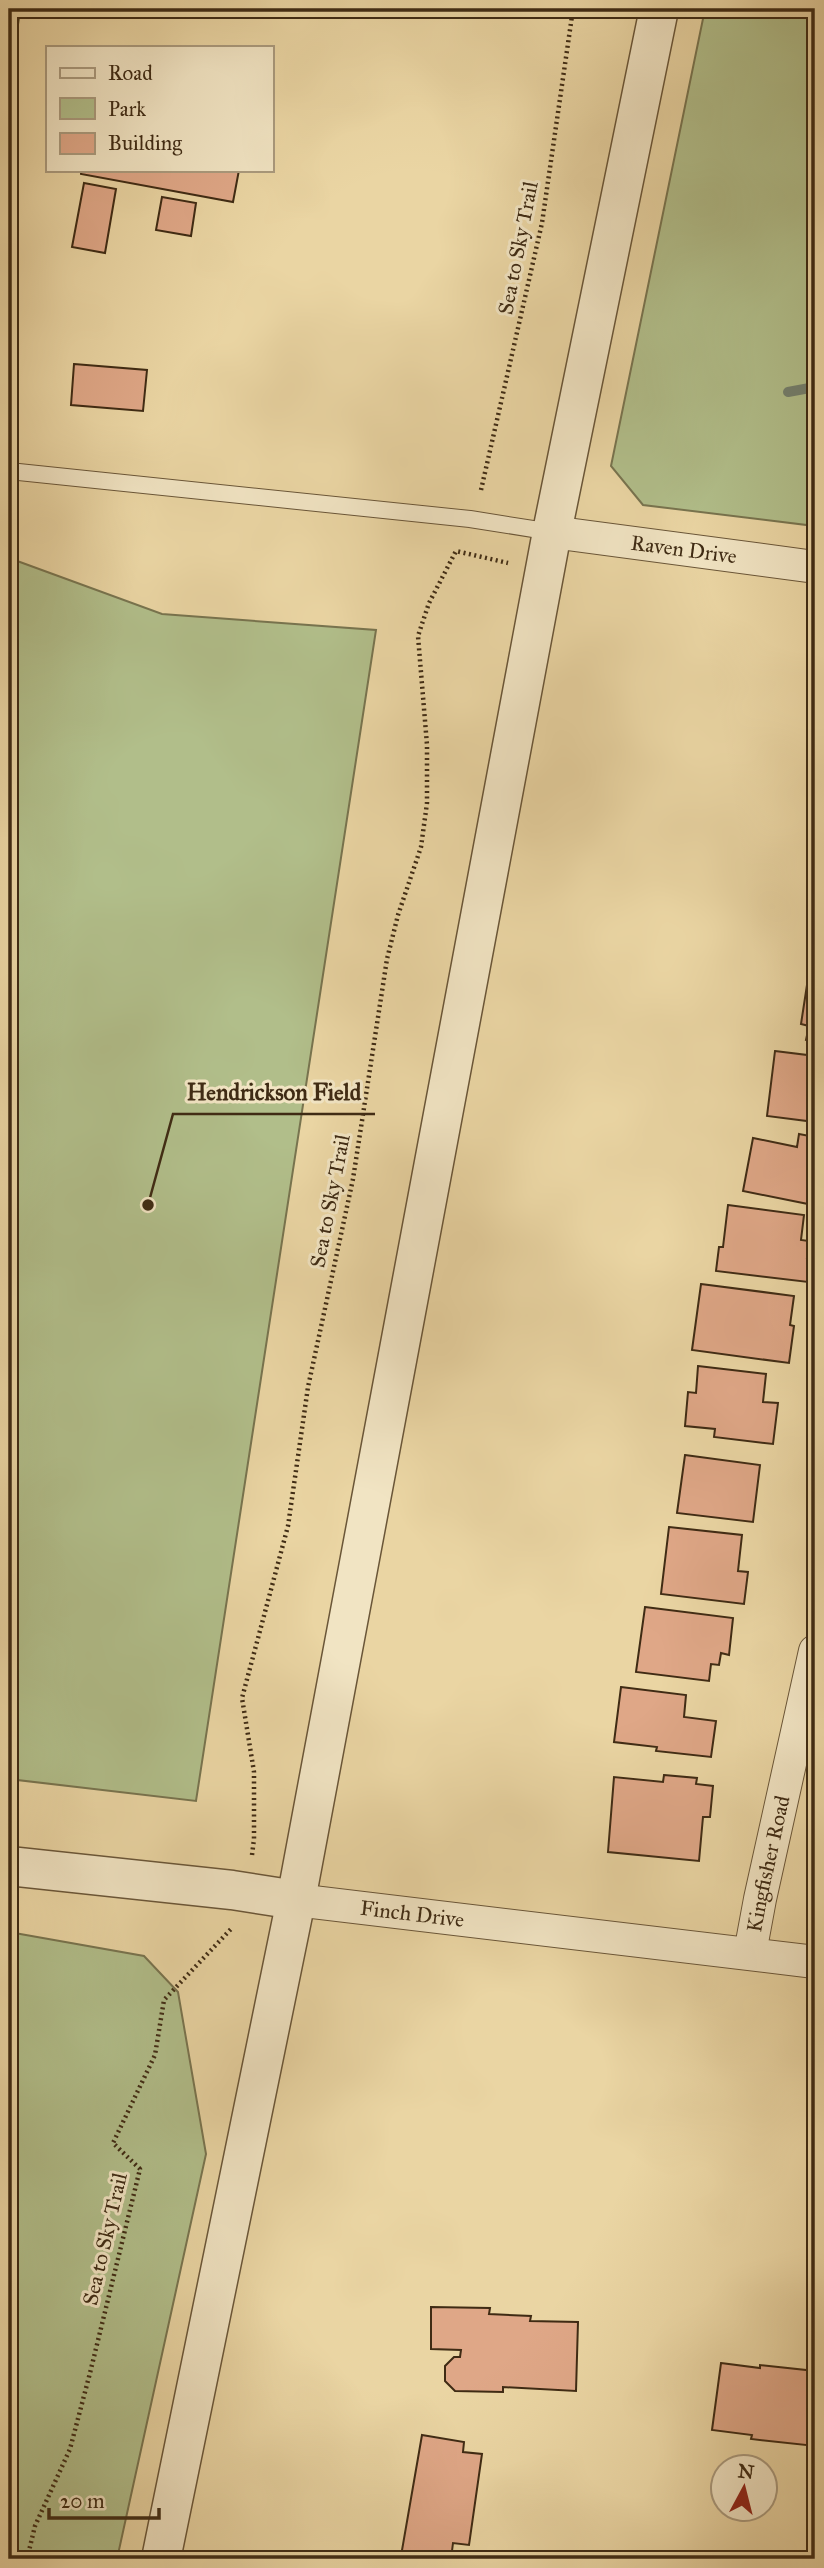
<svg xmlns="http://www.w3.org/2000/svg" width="824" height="2568" font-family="'IM FELL Great Primer',serif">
<rect width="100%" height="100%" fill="#ead5a3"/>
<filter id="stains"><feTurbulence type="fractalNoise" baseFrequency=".00286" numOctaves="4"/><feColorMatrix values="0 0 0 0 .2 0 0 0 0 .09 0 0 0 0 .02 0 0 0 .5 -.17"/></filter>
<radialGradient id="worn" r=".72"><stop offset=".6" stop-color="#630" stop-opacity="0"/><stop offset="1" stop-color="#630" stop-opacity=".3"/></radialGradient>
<!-- green -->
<g fill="#b1be8a" stroke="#78744f" stroke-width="2">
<path d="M9,9H21L9,70Z"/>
<path d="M705,9H815V526L643,505L611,466Z"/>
<path d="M9,558L162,614L376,630L196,1801L9,1779Z"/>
<path d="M9,1932L144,1956L178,1992L206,2154L117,2559H9Z"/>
</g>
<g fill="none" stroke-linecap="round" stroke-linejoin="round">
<!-- stream -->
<path stroke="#74806f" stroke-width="10" d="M788,392L815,387"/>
</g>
<!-- building -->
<g fill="#dfa787" stroke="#3f2b14" stroke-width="2">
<path d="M81,170H239L233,202L81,174Z"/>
<path d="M84,183L116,189L105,253L72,247Z"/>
<path d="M162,197L196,203L191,236L156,230Z"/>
<path d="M74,364L147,370L143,411L71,405Z"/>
<path d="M809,972L815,973V1041L806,1040L809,1026L801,1024Z"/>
<path d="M775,1051L815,1056V1122L767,1116Z"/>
<path d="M799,1134L815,1137V1193L813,1205L743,1191L753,1138L797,1147Z"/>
<path d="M728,1205L804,1215L801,1240L809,1241L807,1258H811L808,1282L716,1271L719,1247H723Z"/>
<path d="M701,1284L794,1296L790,1325L794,1326L789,1363L692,1350Z"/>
<path d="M698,1366L766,1374L763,1402L778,1403L773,1444L714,1437L715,1429L685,1426L688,1392L696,1393Z"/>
<path d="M685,1455L760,1465L753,1522L677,1513Z"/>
<path d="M669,1527L742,1535L738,1571L748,1572L744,1604L661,1594Z"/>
<path d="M645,1607L733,1618L729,1655L721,1653L719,1665L711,1664L709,1681L636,1672Z"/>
<path d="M621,1687L686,1695L684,1717L716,1721L711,1757L656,1751L657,1747L614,1742Z"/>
<path d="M664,1775L697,1778L696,1784L713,1786L710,1817H703L699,1861L608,1852L614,1777L663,1782Z"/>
<path d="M431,2307L490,2308L489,2314L531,2316L530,2321L578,2322L576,2391L503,2387V2392L455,2391L445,2381V2366L454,2357H460L461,2350L431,2349Z"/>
<path d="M721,2363L760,2368V2365L815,2371V2446L751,2439L752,2435L712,2430Z"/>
<path d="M422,2435L464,2442L463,2452L482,2454L469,2545L453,2543L451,2559H426L401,2556Z"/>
</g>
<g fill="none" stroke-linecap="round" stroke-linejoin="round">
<!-- service casing -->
<g stroke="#6a5638" stroke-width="18">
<path id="service" d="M9,471L470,519L552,532"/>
</g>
<!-- minor casing -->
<g stroke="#6a5638" stroke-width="34">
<g id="minor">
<path id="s1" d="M552,532L815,567"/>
<path id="s2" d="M296,1900L815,1962"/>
<path id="s3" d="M750,1953L760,1899L815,1651"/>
</g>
</g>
<!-- tertiary casing -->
<g stroke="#6a5638" stroke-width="41">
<g id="tertiary">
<path d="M9,1866L232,1890L296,1900"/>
<path d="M161,2559L296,1900L552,532L659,9"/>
</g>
</g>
<!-- path -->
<g stroke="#3f2b14" stroke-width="4.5" stroke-dasharray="2 3.5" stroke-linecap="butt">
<path d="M481,490L542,223L573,9"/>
<path d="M252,1855L254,1839V1772L242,1698L288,1526L308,1387L353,1179L387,959L398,915L421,847L427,803V745L418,636L429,603L456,551L508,563"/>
<path d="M27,2559L35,2526L70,2449L90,2373L140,2169L113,2143L155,2055L164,2000L231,1929"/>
</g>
<!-- service -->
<use href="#service" stroke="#f1e4c3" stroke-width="16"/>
<!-- minor -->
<use href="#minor" stroke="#f1e4c3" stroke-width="32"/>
<!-- tertiary -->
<use href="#tertiary" stroke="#f1e4c3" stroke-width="38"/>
</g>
<g text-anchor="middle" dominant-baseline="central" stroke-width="6" stroke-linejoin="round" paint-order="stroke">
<!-- street labels -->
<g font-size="21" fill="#3f2b14" stroke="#f1e4c3">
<text transform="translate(518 248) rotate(-79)">Sea to Sky Trail</text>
<text stroke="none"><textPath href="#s1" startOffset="133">Raven Drive</textPath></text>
<text transform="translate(330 1201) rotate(-79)">Sea to Sky Trail</text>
<text stroke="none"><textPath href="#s3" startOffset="91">Kingfisher Road</textPath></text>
<text stroke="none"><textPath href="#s2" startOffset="117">Finch Drive</textPath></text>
<text transform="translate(105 2239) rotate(-77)">Sea to Sky Trail</text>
</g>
</g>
<!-- callouts -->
<path fill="none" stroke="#3f2b14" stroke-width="2.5" d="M148 1205L173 1114H375"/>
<circle fill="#3f2b14" stroke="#f1e4c3" stroke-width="2.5" cx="148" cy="1205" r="7"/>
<g font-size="23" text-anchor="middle" font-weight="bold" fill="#3f2b14" stroke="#f1e4c3" stroke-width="6" stroke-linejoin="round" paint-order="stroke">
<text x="274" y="1100">Hendrickson Field</text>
</g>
<!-- margin -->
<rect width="824" height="2568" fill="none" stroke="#ead5a3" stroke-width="35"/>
<rect x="10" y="10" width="803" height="2547" fill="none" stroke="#3f2b14" stroke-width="3.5"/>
<rect x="18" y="18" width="789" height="2533" fill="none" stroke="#3f2b14" stroke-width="2"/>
<!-- legend -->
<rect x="46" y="46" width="228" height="126" fill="#f1e4c3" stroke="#aa9a7d" stroke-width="2"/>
<rect x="60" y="68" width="35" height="10" fill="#f1e4c3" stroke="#aa9a7d" stroke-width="2"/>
<text x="108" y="80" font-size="21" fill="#3f2b14">Road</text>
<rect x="60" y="98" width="35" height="21" fill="#b1be8a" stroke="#aa9a7d" stroke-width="2"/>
<text x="108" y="116" font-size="21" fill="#3f2b14">Park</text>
<rect x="60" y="133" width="35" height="21" fill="#dfa787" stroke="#aa9a7d" stroke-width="2"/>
<text x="108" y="150" font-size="21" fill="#3f2b14">Building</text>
<!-- north arrow -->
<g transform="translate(744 2488) rotate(7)"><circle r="33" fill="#f1e4c3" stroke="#aa9a7d" stroke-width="2"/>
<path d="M0-5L12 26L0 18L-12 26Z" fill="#8f2418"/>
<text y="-10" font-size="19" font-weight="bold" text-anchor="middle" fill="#3f2b14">N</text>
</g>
<!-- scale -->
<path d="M49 2508v10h110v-10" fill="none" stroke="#3f2b14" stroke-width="3.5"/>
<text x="60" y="2508" font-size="21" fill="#3f2b14" stroke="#f1e4c3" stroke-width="5" paint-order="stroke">20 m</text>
<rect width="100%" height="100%" filter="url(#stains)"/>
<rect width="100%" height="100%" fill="url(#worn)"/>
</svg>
